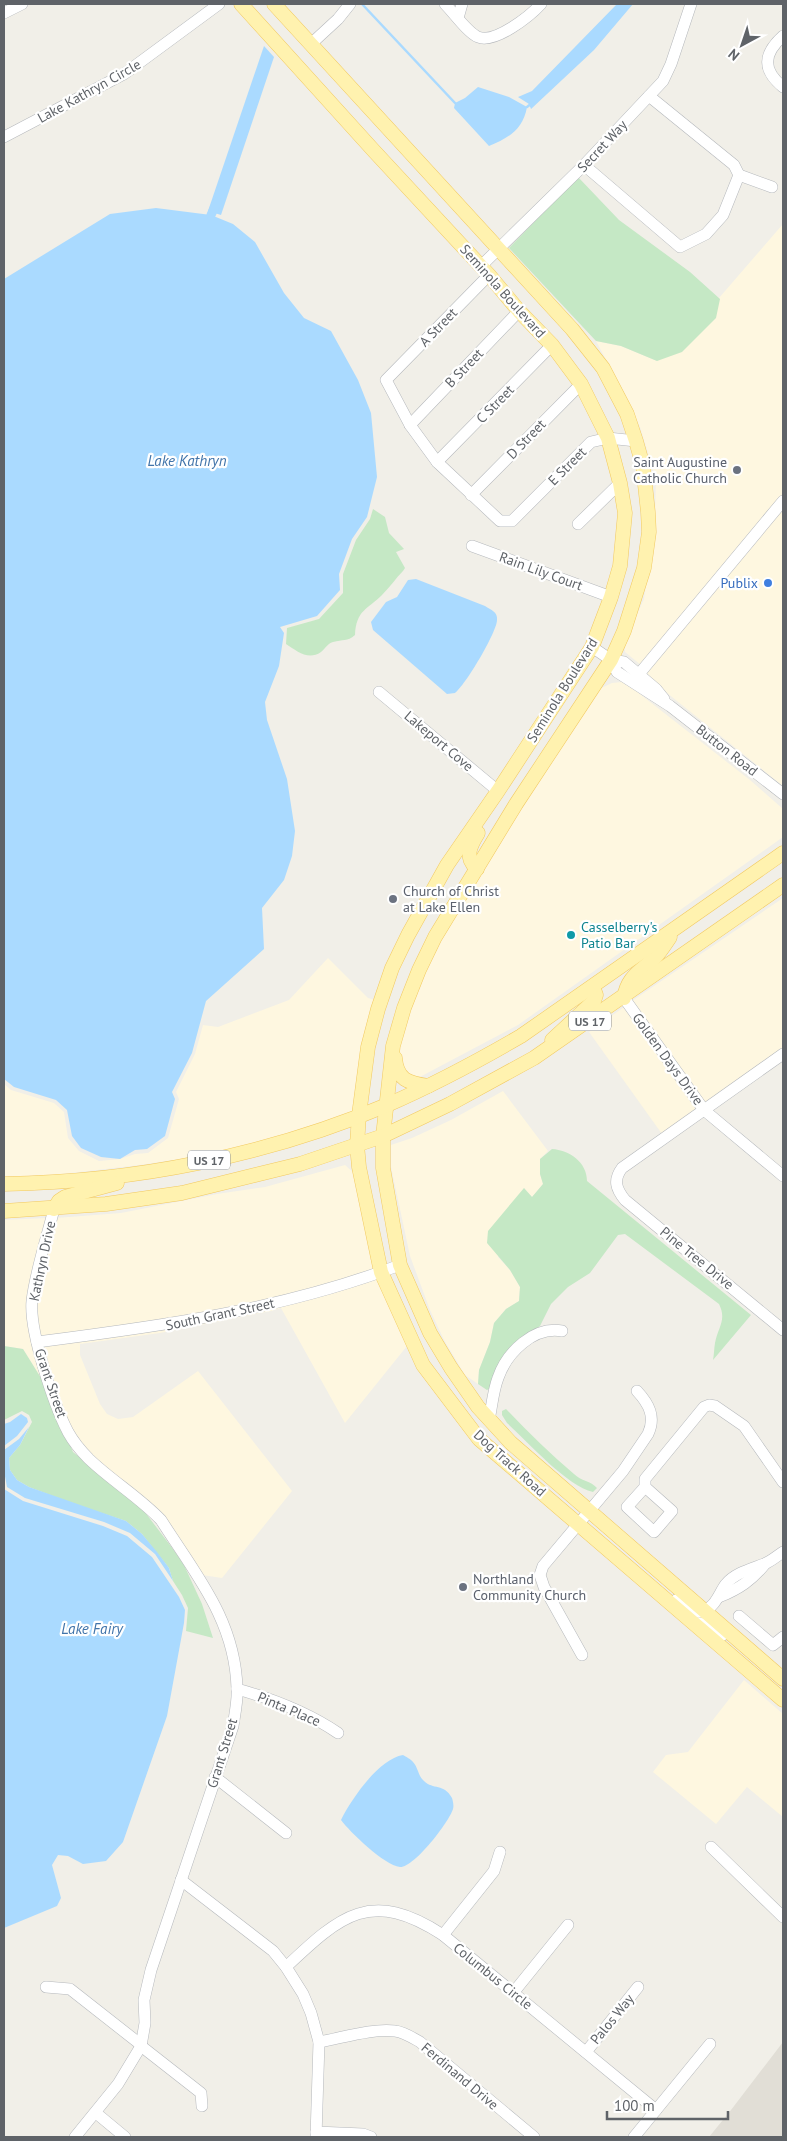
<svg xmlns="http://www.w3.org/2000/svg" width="787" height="2141" font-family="'PT Sans',sans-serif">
<rect width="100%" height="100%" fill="#f1efe8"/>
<!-- commercial -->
<g fill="#fef7e0">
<path d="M783,224V495L641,665L625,652L624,643L644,599L655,513L656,479L640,427L624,393L596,341L621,346L657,361L720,299L719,298Z"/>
<path d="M783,507V786L662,689L646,672Z"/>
<path d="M622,682L636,691L750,780L783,809V837L518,1025L416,1079L405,1074L398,1050L408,1013L427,964L461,904L597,690L612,683Z"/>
<path d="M783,898V1050L705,1104L632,1001Z"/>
<path d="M328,958L368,998L378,1001L355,1113L247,1149L140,1165L53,1175L4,1177V1084L11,1090L54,1103L64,1112L68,1138L79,1151L99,1161L120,1159L135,1154L148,1153L168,1138L179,1099L176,1092L195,1054L203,1025L218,1027L289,1000Z"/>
<path d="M624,1007L698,1109L662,1134L589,1032Z"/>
<path d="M503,1091L548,1151L540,1159V1174L543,1184L532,1197L524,1188L498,1257L510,1270L520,1287L519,1301L506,1309L494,1323L490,1342L479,1370L478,1384L465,1375L444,1340L430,1310L410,1256L391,1167V1145L412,1138L451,1120Z"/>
<path d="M345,1165L356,1175L374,1270L293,1294L159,1322L40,1337L36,1319V1301L56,1218L121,1213L217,1194L265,1187Z"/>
<path d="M47,1218L32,1343L46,1386L23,1349L4,1346V1220Z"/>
<path d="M381,1272L411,1341L345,1423L281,1308L271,1311L160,1333L80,1344V1355L100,1404L107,1414L118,1419L133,1417L198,1371L292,1491L222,1578L202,1575L164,1517L91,1455L72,1431L63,1409L43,1346L159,1331L242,1316L295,1302Z"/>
<path d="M744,1680L783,1714V1817L747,1787L716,1824L653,1772L666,1755L688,1752Z"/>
</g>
<!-- education -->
<path fill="#e1ded6" d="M783,2042V2137H709L731,2110Z"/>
<!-- green -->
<g fill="#c5e8c5">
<path d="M578,177L619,220L690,272L720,299L716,318L682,352L657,361L621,346L596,341L509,248Z"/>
<path d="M373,509L385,517L389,533L404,549L396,552L405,568L403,571C396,578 390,587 382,595C368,609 356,610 355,635C347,642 343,639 333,642C327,644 326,648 321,652C308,661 297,651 286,644L287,628L319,619L343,593V574L356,540L370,519Z"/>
<path d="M552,1149C569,1150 587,1162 587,1181L751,1315L713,1360C714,1355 714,1349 715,1343C718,1327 727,1320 719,1304L625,1234L618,1235L590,1273L568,1287L551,1304L540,1326L518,1343L492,1387L487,1390L478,1384L479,1370L490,1342L494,1323L506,1309L519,1301L520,1287L510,1270L487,1243L488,1231L524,1188L532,1197L543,1184L540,1174V1159Z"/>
<path d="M4,1346L23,1349L46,1386L73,1452L141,1507L173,1549L184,1565L202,1604L213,1638L186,1631L188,1608L182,1595L173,1581L169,1568L142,1534L126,1521L74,1504L29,1487L17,1480L10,1470L9,1458L20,1445L32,1422L29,1415L22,1411L4,1420Z"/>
<path d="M506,1409C528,1432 550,1454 574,1474C581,1481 591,1481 597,1488L593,1492C567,1486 528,1442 507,1423L502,1415V1411Z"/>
</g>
<!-- water -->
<g fill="#aadaff">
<path d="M617,4H633L594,50L531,109L529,104L518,97L532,91Z"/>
<path d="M264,46L274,57L221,215L208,211Z"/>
<path d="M478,87L509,97L527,107C523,130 508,138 489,146L454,108L455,103L465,98Z"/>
<path d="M156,208L211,215L233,224L255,242L284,293L304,318L331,331L358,380L371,413L377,477L367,517L352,539L339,574L340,590L317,616L280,627L284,633L279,666L265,702L267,720L287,779L295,831L292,856L284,880L262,908L264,949L206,1001L192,1053L172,1092L175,1099L165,1136L147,1149L135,1150L120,1159L101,1157L81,1148L72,1136L67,1110L56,1100L14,1087L4,1079V279L110,214Z"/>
<path d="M416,579L485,606C491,610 498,612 497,620C497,632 465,686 455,693L447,694L373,630L371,622L386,602L397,597L408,580Z"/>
<path d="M21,1414L27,1418L28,1422L17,1436L4,1446V1424L10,1422Z"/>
<path d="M29,1427L20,1445L9,1458L10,1470L17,1480L29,1487L126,1521L142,1534L157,1552L169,1568L173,1581L155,1554L130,1533L104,1522L25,1498L7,1487L4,1471V1450L19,1439Z"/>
<path d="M4,1489L23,1501L103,1526L127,1536L152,1557L179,1597L185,1610L184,1623L167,1716L123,1842L106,1861L83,1864L68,1856L58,1855L52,1865L61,1898L57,1906L4,1928Z"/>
<path d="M403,1755C406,1757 411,1759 413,1762C418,1767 418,1776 424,1781C433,1790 444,1783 452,1798C453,1801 454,1806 453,1809C449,1822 414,1868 400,1867C384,1865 350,1832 341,1820C352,1798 379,1759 403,1755Z"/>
</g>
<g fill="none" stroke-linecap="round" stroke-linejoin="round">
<!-- stream -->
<g stroke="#aadaff" stroke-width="2.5">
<path d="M362,4L455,103"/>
<path d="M527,107L532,103"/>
</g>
<!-- canal -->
<path stroke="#aadaff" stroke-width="9" d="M211,215L217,202"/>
<!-- minor casing -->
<g stroke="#b5b8bc" stroke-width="12">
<g id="minor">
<path d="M445,4C453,12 468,33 478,37C495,44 530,16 541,4"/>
<path d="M4,13L22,4"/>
<path d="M458,18L462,4"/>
<path d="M783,36C763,54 762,70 783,87"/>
<path d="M312,43L338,19L350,4"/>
<path d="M4,137L124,74L219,4"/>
<path d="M584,165L680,247L706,234L723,215L739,175L734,165L649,96"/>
<path d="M739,175L772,187"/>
<path d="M481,266L584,165L663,81L671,64L691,4"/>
<path d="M489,275L386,380L410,425L437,462L500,521H512L591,442L608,438L636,441"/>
<path d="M410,425L519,311"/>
<path d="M437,462L552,345"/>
<path d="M471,495L581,384"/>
<path d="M578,524L620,483"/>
<path d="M472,546L611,597"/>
<path d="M592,647L611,660L624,662L656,689L664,699"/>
<path d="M611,660L617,672L670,706L783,794"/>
<path d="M639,674L783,501"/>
<path d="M379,692L498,791"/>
<path d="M624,998L704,1110L783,1176"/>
<path d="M783,1054L622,1168C613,1180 616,1189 625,1200L783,1330"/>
<path d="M54,1209C47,1237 35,1273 32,1301C29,1331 54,1405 68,1432C73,1441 82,1452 89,1459C112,1481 139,1497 161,1520C196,1575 235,1620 237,1688C238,1700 235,1713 233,1726L151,1970L144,2000L145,2023L141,2046L118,2084L75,2137"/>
<path d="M37,1342C162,1326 281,1310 400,1265"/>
<path d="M489,1420C492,1406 493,1391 498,1378C507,1352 534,1326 562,1331"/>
<path d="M645,1487L672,1511L654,1532L627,1507L645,1487V1479L704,1407L709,1405L715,1406L744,1426L783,1482"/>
<path d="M719,1597C739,1589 752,1580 765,1564"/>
<path d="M676,1600C683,1606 694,1616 704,1611C716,1606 719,1593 726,1584C735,1573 751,1569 764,1564C770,1562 777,1556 783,1552"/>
<path d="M739,1616L773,1645L783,1637"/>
<path d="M694,1623L707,1624L723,1635"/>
<path d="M582,1655L544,1587L540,1575L543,1566L623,1471L648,1434C656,1417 649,1404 637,1391"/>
<path d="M237,1689C273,1699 307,1712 338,1733"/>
<path d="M215,1777L286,1833"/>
<path d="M711,1847L783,1917"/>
<path d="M181,1880L273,1951L286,1967L303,1994L311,2013L319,2042L316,2137"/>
<path d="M443,1935L494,1871L500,1852"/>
<path d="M286,1967C341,1915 371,1888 443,1935L656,2110"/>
<path d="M46,1987L70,1989L140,2044"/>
<path d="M513,1993L568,1925"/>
<path d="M319,2042C342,2038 373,2028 395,2031C404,2032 413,2038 420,2042L534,2137"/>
<path d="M141,2046L201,2093L202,2106"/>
<path d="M586,2052L638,1987"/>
<path d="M96,2113L125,2137"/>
<path d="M316,2132L363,2134L371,2137"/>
<path d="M634,2137L710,2044"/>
</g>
</g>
<!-- major casing -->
<g stroke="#f2c960" stroke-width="15">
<g id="major">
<path d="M241,4L374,151L489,275L519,311L552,345L581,384L608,438L620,483L625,513L620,566L611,597L592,647L498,791L447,865L408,935L392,968L378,1009L368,1047L359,1115L357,1145L359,1167L381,1272L423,1365L479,1439L783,1700"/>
<path d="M274,4L572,329L603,368L627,414L636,441L643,466L648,512L649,532L644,568L624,631L611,660L516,804L435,937L419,970L404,1008L393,1046L383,1136V1168L400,1265L430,1333L451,1368L478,1407L511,1443L783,1679"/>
<path d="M477,869C464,857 470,846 478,833"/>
<path d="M624,998C628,973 644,971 658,954C662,949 666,943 670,937"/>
<path d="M552,1040L594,1001L596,995L593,987"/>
<path d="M395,1058C397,1080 408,1083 428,1086"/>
<path d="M4,1184C134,1182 266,1156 387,1105C433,1085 478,1061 521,1036L783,853"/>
<path d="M54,1209L59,1201L65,1197L117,1183"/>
<path d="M4,1211L106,1204L182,1193L300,1164L383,1136L450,1104L534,1058L783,885"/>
</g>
</g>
<!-- minor -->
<use href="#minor" stroke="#fff" stroke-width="11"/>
<!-- major -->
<use href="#major" stroke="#fff2af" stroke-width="14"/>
</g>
<!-- markers -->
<g fill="#6b7280" stroke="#fff" stroke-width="2">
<circle cx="737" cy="470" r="5"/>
<circle cx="393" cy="899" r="5"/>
<circle cx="463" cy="1587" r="5"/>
</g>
<circle fill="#3f7fe0" stroke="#fff" stroke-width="2" cx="768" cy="583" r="5"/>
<circle fill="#0f9aa8" stroke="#fff" stroke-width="2" cx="571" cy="935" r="5"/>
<g text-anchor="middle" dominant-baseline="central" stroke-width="4.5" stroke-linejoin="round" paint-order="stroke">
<!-- shield labels -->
<g fill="#fff" stroke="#8f9295" stroke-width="1">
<rect x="569" y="1011.5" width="42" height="19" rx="4"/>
<rect x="188" y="1150.5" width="42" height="19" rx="4"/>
</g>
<g font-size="12" font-weight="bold" fill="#5f6368">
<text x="590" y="1021">US 17</text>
<text x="209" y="1160">US 17</text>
</g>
<!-- street labels -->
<g font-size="14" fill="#5f6368" stroke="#fff">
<text transform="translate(89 91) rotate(-29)">Lake Kathryn Circle</text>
<text transform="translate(602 146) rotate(-47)">Secret Way</text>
<text transform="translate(503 291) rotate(48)">Seminola Boulevard</text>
<text transform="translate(438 327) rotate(-46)">A Street</text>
<text transform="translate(464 368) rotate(-46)">B Street</text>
<text transform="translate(495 404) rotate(-46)">C Street</text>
<text transform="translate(526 439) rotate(-46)">D Street</text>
<text transform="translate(567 466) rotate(-45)">E Street</text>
<text transform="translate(541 571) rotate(20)">Rain Lily Court</text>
<text transform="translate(562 690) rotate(-58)">Seminola Boulevard</text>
<text transform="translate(439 741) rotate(40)">Lakeport Cove</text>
<text transform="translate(727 750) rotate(38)">Button Road</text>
<text transform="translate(668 1059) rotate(54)">Golden Days Drive</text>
<text transform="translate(697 1258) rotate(39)">Pine Tree Drive</text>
<text transform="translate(42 1261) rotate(-78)">Kathryn Drive</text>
<text transform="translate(220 1314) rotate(-12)">South Grant Street</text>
<text transform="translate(51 1383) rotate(71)">Grant Street</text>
<text transform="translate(510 1463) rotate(42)">Dog Track Road</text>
<text transform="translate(289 1709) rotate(23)">Pinta Place</text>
<text transform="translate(222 1753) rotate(-73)">Grant Street</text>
<text transform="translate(493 1976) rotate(39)">Columbus Circle</text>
<text transform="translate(612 2019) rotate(-51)">Palos Way</text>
<text transform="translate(460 2076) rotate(40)">Ferdinand Drive</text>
</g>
<!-- worship labels -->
<g font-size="14" fill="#5b616d" stroke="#fff" text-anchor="start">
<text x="727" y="462" text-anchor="end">Saint Augustine<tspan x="727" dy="16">Catholic Church</tspan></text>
<text x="403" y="891">Church of Christ<tspan x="403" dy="16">at Lake Ellen</tspan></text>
<text x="473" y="1579">Northland<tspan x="473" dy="16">Community Church</tspan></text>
</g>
<!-- shop labels -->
<g font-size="14" fill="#366cbe" stroke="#fff" text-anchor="end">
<text x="758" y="583">Publix</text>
</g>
<!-- culture labels -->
<g font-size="14" fill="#0d838f" stroke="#fff" text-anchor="start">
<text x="581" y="927">Casselberry's<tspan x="581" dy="16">Patio Bar</tspan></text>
</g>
<!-- water labels -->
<g font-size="15" font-style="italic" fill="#4174aa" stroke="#fff">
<text x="187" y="460">Lake Kathryn</text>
<text x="92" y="1628">Lake Fairy</text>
</g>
</g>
<!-- border -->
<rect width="787" height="2141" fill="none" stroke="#5f6368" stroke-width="10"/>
<!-- north arrow -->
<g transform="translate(742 45) rotate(220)" stroke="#ffffff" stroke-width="4" paint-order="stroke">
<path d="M0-4L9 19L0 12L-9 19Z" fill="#5f6368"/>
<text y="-8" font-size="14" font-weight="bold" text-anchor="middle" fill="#5f6368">N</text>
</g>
<!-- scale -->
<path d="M607 2111v8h121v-8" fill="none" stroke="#5f6368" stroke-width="2.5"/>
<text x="614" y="2111" font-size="15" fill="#5f6368" stroke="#ffffff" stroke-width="4" paint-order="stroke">100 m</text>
</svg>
